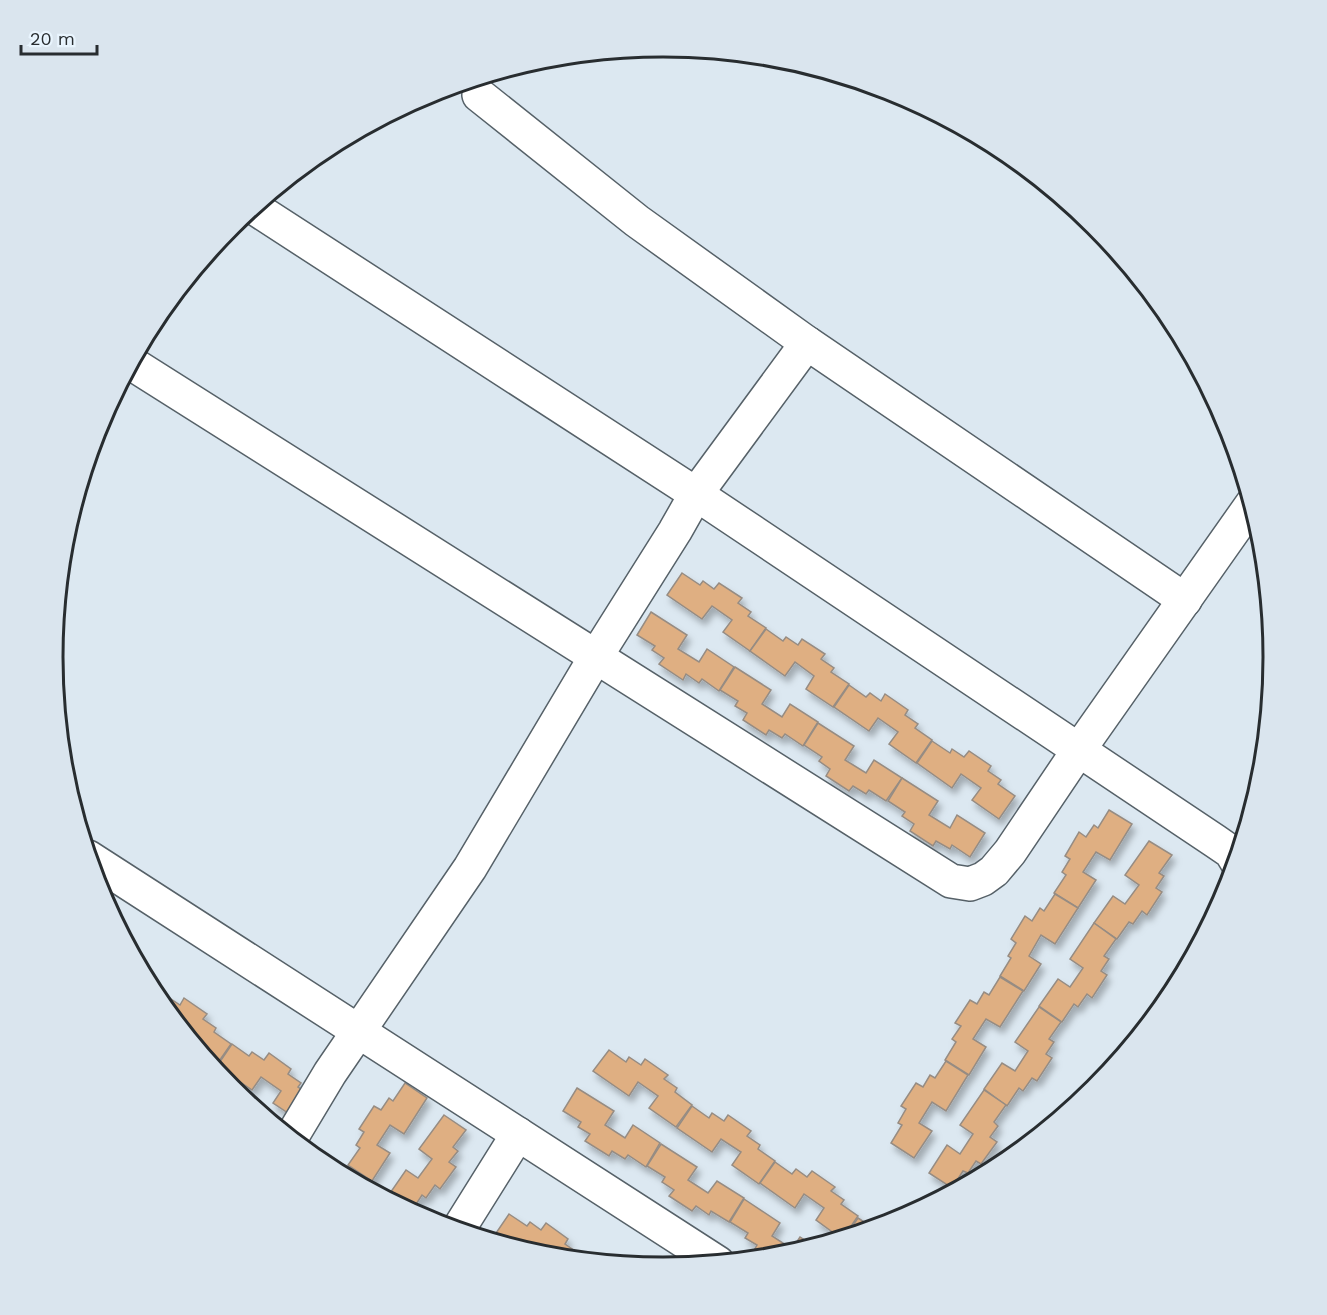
<svg xmlns="http://www.w3.org/2000/svg" width="1327" height="1315" font-family="'Work Sans',sans-serif">
<defs>
<filter id="shadow"><feDropShadow dx="3.5" dy="6" stdDeviation="3" flood-color="#0004"/></filter>
</defs>
<rect width="100%" height="100%" fill="#dce8f1"/>
<!-- building -->
<g fill="#dfaf82" stroke="#968c83" stroke-width="1.5" filter="url(#shadow)">
<path d="M682,573L700,585L703,581L714,589L719,583L742,598L738,603L751,612L748,616L766,628L750,651L723,632L732,620L712,606L702,619L667,595Z"/>
<path d="M651,612L687,635L678,649L699,662L707,649L734,667L719,691L702,679L699,683L686,674L683,680L659,664L664,658L652,650L655,646L637,635Z"/>
<path d="M766,629L783,641L786,637L798,645L802,639L825,654L821,659L834,668L831,672L849,684L833,707L806,689L814,676L795,662L785,676L750,651Z"/>
<path d="M735,667L771,690L762,704L782,717L790,704L818,722L803,746L785,734L782,738L769,730L766,735L743,720L747,713L735,706L738,701L720,690Z"/>
<path d="M849,685L866,697L870,693L881,701L885,694L908,710L905,715L918,724L915,728L932,740L916,763L889,744L898,732L878,718L869,731L834,707Z"/>
<path d="M818,723L854,746L845,760L866,773L874,760L902,778L886,801L869,790L866,794L853,786L849,791L826,776L830,769L819,761L822,757L804,745Z"/>
<path d="M932,741L950,753L952,749L964,757L969,751L991,766L988,771L1001,780L998,784L1015,796L999,819L972,800L981,788L961,774L952,788L917,763Z"/>
<path d="M902,778L938,801L929,815L950,828L957,815L985,833L970,857L952,845L950,849L936,841L933,846L910,831L914,824L902,816L905,812L888,801Z"/>
<path d="M1109,810L1132,824L1110,860L1096,852L1083,872L1096,880L1078,908L1054,893L1066,875L1062,872L1070,859L1065,856L1079,832L1086,837L1094,825L1098,828Z"/>
<path d="M1149,841L1172,855L1159,873L1164,876L1156,888L1162,892L1147,915L1142,911L1133,924L1129,922L1117,939L1094,923L1113,896L1125,904L1139,885L1125,875Z"/>
<path d="M1055,894L1078,908L1055,944L1041,935L1029,956L1041,964L1024,991L1000,976L1011,958L1008,956L1016,943L1011,939L1025,916L1032,921L1040,908L1044,911Z"/>
<path d="M1094,923L1116,939L1104,956L1109,959L1101,971L1107,975L1092,998L1087,994L1078,1007L1074,1004L1062,1022L1039,1006L1058,979L1070,987L1083,968L1070,959Z"/>
<path d="M1000,977L1023,991L1000,1027L986,1019L973,1039L986,1047L969,1075L945,1060L956,1042L952,1039L961,1026L955,1023L970,1000L977,1004L984,992L989,995Z"/>
<path d="M154,994L165,1002L168,997L180,1005L184,998L207,1014L203,1019L216,1028L214,1032L231,1044L215,1067L210,1063L193,1042L197,1036L176,1023Z"/>
<path d="M1039,1007L1061,1022L1049,1039L1054,1042L1046,1054L1052,1058L1037,1081L1032,1078L1023,1091L1019,1088L1007,1106L984,1089L1002,1063L1015,1071L1028,1051L1015,1042Z"/>
<path d="M232,1044L249,1056L252,1052L264,1060L269,1053L291,1069L288,1074L301,1083L298,1087L316,1099L300,1121L273,1103L281,1091L261,1077L252,1090L217,1066Z"/>
<path d="M609,1050L626,1062L629,1057L641,1065L645,1059L668,1075L664,1079L677,1088L675,1092L692,1105L676,1127L649,1108L658,1096L638,1082L629,1096L593,1071Z"/>
<path d="M946,1061L968,1075L946,1111L932,1102L919,1123L932,1131L914,1158L891,1143L902,1125L898,1123L906,1109L901,1106L916,1083L923,1087L930,1075L935,1078Z"/>
<path d="M405,1083L427,1098L404,1134L390,1125L377,1145L390,1153L372,1181L348,1165L360,1148L356,1145L364,1132L359,1129L374,1106L381,1110L389,1098L393,1101Z"/>
<path d="M577,1088L614,1111L605,1125L625,1138L633,1125L660,1143L646,1167L628,1155L625,1159L612,1151L609,1156L585,1141L590,1134L578,1127L581,1122L563,1111Z"/>
<path d="M984,1090L1006,1105L994,1122L998,1126L990,1137L997,1142L981,1164L976,1161L968,1173L963,1171L952,1188L929,1173L947,1145L960,1154L973,1134L960,1125Z"/>
<path d="M692,1106L709,1118L712,1113L724,1121L728,1115L751,1131L747,1136L760,1145L758,1149L775,1161L759,1184L732,1165L741,1152L721,1139L712,1152L677,1128Z"/>
<path d="M444,1115L466,1130L453,1147L458,1151L449,1162L456,1167L440,1189L435,1185L426,1198L422,1195L411,1212L388,1196L406,1170L418,1178L432,1159L419,1149Z"/>
<path d="M661,1144L697,1167L688,1180L708,1193L717,1181L744,1198L729,1222L711,1211L709,1215L696,1206L692,1211L669,1196L674,1190L662,1182L665,1177L647,1166Z"/>
<path d="M775,1162L792,1174L796,1169L807,1177L812,1171L835,1187L831,1191L844,1200L841,1204L858,1216L843,1238L842,1239L816,1220L824,1208L804,1194L795,1208L760,1183Z"/>
<path d="M349,1167L371,1181L367,1188L343,1176Z"/>
<path d="M744,1199L780,1223L772,1236L792,1249L800,1237L816,1247L782,1257L763,1259L753,1252L757,1245L745,1238L748,1233L730,1222Z"/>
<path d="M509,1214L527,1226L530,1222L541,1230L546,1223L568,1239L565,1244L578,1253L575,1257L580,1260L553,1258L538,1247L534,1254L508,1246L494,1236Z"/>
<path d="M858,1218L875,1229L844,1238Z"/>
</g>
<g fill="none" stroke-linecap="round" stroke-linejoin="round">
<!-- minor casing -->
<g stroke="#566168" stroke-width="36">
<g id="minor">
<path d="M479,95L637,221L807,343L1185,600"/>
<path d="M253,207L696,494L1215,841L1231,852L1237,862"/>
<path d="M131,363L951,881L970,884L983,879L994,871L1010,852L1078,751L1252,504"/>
<path d="M88,857L718,1263"/>
<path d="M291,1138L330,1073L470,868L595,658L675,531L696,494L807,343"/>
<path d="M458,1230L518,1134"/>
</g>
</g>
<!-- minor -->
<use href="#minor" stroke="#fff" stroke-width="33"/>
</g>
<!-- crop -->
<path d="M0 0H1327V1315H0ZM63 657a600 600 0 1 1 1200 0a600 600 0 1 1-1200 0Z" fill="#dae5ee" fill-rule="evenodd"/>
<path fill="none" stroke="#282d30" stroke-width="3" d="M63 657a600 600 0 1 1 1200 0a600 600 0 1 1-1200 0Z"/>
<!-- scale -->
<path d="M21 45v9h76v-9" fill="none" stroke="#282d30" stroke-width="3"/>
<text x="30" y="45" font-size="18" fill="#282d30" stroke="#e9f5fe" stroke-width="4.5" paint-order="stroke">20 m</text>
</svg>
